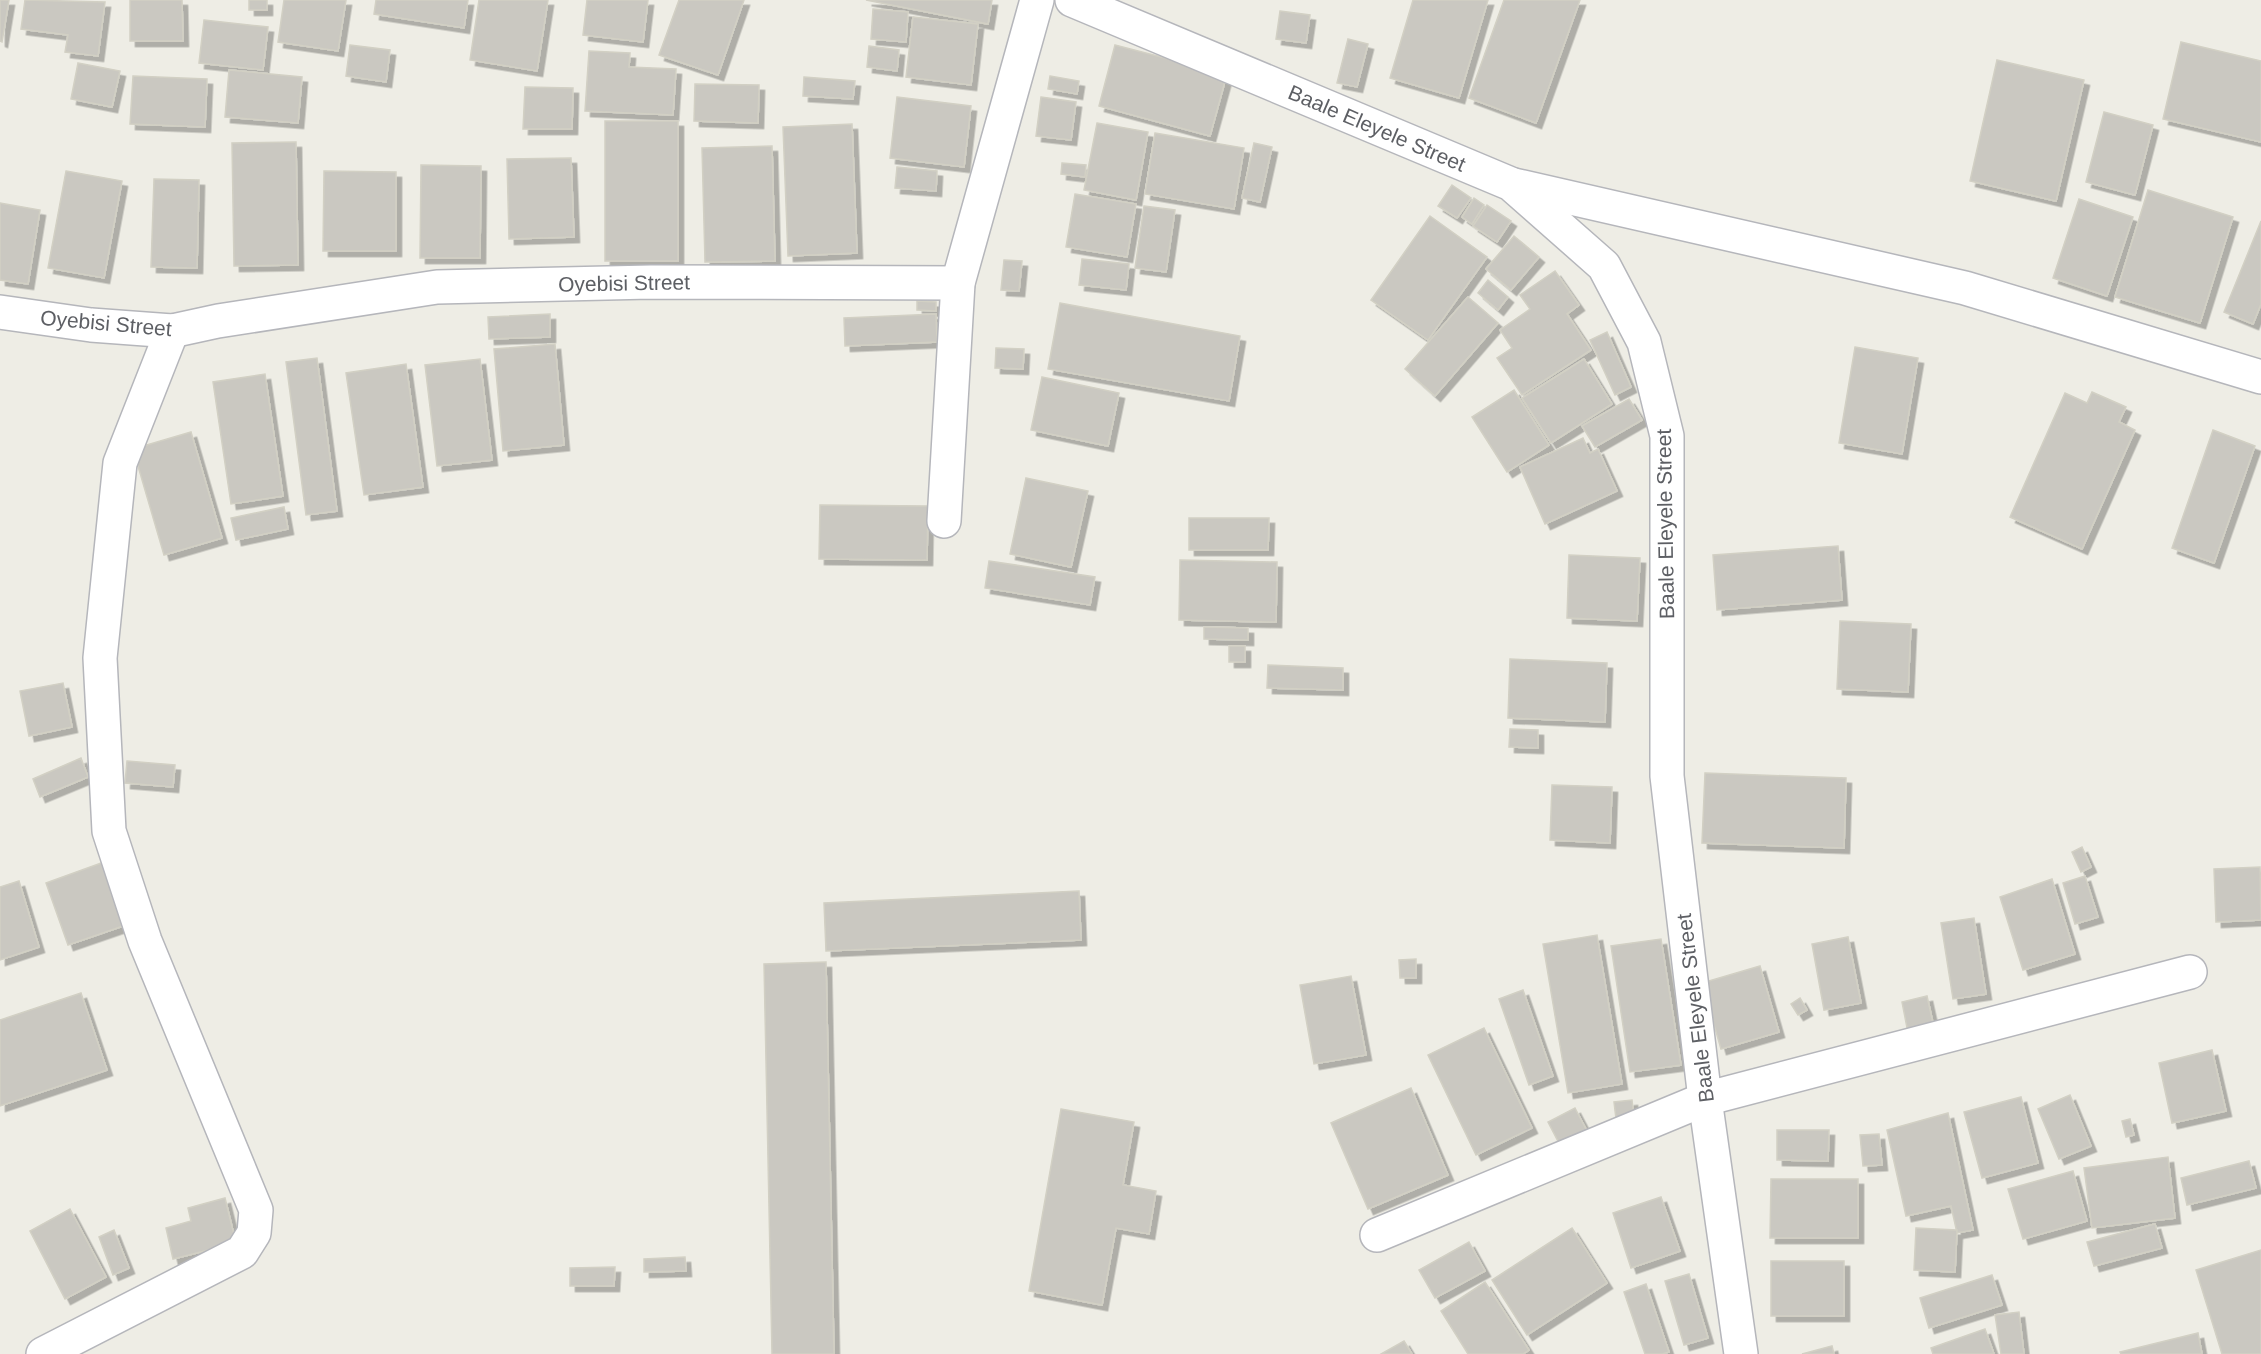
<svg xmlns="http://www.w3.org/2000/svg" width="2261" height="1354" font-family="Helvetica,sans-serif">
<defs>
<filter id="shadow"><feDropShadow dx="5.5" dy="5.5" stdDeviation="0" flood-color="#0004"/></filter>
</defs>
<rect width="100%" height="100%" fill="#eeede5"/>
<!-- building -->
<g fill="#cac8c1" stroke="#d2d0c4" stroke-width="1.5" filter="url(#shadow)">
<path d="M0,0H9L2,42L0,41Z"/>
<path d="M25,0L105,2L98,56L65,52L68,35L21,29Z"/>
<path d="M130,0H182L183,41H130Z"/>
<rect x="249" y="0" width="18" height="10"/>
<path d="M284,0H346L338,51L278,42Z"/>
<path d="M376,0H468L464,28L374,14Z"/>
<path d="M479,0H548L537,71L470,60Z"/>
<path d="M587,0H648L643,42L583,35Z"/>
<path d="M679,0H744L718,75L659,55Z"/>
<path d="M866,0H992L988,24Z"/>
<path d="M1413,0H1488L1459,98L1390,78Z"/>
<path d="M1504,0H1580L1536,123L1469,98Z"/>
<path d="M873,9L908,12L906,42L871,39Z"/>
<path d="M1280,11L1310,15L1306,43L1276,39Z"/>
<path d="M913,17L978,24L971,85L906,77Z"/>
<path d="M204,20L268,27L263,70L199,63Z"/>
<path d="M1348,39L1368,44L1357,87L1337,83Z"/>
<path d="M2181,42L2261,61V142L2163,119Z"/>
<path d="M350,45L390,50L386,82L346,76Z"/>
<path d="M1115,45L1227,74L1210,136L1099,106Z"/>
<path d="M869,46L899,50L897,71L867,67Z"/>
<path d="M589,51L630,53L629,67L676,69L673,115L585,111Z"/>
<path d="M1997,60L2084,80L2056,201L1970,181Z"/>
<path d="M78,63L120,71L112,107L71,99Z"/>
<path d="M229,70L302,77L298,123L225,117Z"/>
<path d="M133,76L207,79L205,127L130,124Z"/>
<path d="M1050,76L1079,81L1077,94L1048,89Z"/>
<path d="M804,77L855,81L853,99L803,96Z"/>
<path d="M695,84L759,85L758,123L694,121Z"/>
<path d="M525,87L573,88L572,129H523Z"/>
<path d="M897,97L971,106L964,167L890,158Z"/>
<path d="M1041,97L1076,102L1071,140L1036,136Z"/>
<path d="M2104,112L2153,125L2135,195L2086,182Z"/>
<rect x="605" y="121" width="73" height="140"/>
<path d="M1097,123L1148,132L1136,200L1084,190Z"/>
<path d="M852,124L857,253L788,256L783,127Z"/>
<path d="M1155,133L1244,148L1234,209L1145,194Z"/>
<path d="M296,142L298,265L234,266L232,143Z"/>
<path d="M1254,143L1272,147L1260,202L1242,198Z"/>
<path d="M772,146L775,261L705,262L702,148Z"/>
<path d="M571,158L574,237L509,239L507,159Z"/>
<path d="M1062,163L1086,165L1085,177L1061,174Z"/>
<path d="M421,165L481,166L480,258H420Z"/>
<path d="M897,167L937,171L936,191L895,188Z"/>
<path d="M66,171L122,181L104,278L48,268Z"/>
<path d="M324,171L396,172V251H323Z"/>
<path d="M154,179L199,180L197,268L151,267Z"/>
<path d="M1452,185L1471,198L1457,218L1438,206Z"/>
<path d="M2148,190L2233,217L2200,323L2115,297Z"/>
<path d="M1075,194L1136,204L1127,257L1066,247Z"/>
<path d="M1474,198L1484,205L1472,224L1462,217Z"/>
<path d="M2079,199L2133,217L2107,296L2053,278Z"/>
<path d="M0,203L40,210L28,284L0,280Z"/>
<path d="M1487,205L1511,221L1497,242L1473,226Z"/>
<path d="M1144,206L1175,210L1166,272L1135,268Z"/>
<path d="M1430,216L1487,257L1428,340L1371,300Z"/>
<path d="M2261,221V304L2253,324L2224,312Z"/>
<path d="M1514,236L1539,257L1511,290L1486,269Z"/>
<path d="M1082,259L1129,264L1126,290L1079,285Z"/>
<path d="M1004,260L1022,261L1019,291L1001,290Z"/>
<path d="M1555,271L1579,305L1567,314L1591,350L1522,395L1497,358L1512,348L1500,330L1530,309L1520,295Z"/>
<path d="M1488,280L1508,297L1498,310L1478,293Z"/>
<path d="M1468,297L1498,323L1435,396L1405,369Z"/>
<path d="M917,301L936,302V311L917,310Z"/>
<path d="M1060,303L1240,336L1229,401L1048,369Z"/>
<path d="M550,314V337L489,339L488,317Z"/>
<path d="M936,314L937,342L845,346L844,318Z"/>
<path d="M1607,332L1631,387L1615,395L1590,340Z"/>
<path d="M555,344L564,445L503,451L494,349Z"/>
<path d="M1855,347L1918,358L1902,454L1839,443Z"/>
<path d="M996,348L1024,349L1023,369L995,368Z"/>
<path d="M317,358L337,511L306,515L286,362Z"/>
<path d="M480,359L492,460L437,466L425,365Z"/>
<path d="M1584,359L1612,404L1551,443L1522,398Z"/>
<path d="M406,364L423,487L364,495L346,373Z"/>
<path d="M265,374L283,496L231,504L213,382Z"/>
<path d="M1042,377L1119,393L1108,446L1031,430Z"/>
<path d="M1514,390L1549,445L1507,472L1472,417Z"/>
<path d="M2092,392L2126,407L2119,422L2135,430L2082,549L2010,517L2065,393L2087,403Z"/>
<path d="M1629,399L1642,420L1595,447L1582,426Z"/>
<path d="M2213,430L2255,446L2214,563L2172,548Z"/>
<path d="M191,432L222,538L164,555L133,449Z"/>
<path d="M1583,438L1590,453L1598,449L1617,491L1545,524L1520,467Z"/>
<path d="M1026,478L1088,491L1071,567L1010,554Z"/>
<path d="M820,505L928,506L927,560L819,559Z"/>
<path d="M284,507L288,529L236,540L231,518Z"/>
<path d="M1189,518H1269L1268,550H1189Z"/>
<path d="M1838,546L1842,600L1717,610L1713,555Z"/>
<path d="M1569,555L1640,558L1637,621L1567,618Z"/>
<path d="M1180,560L1277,562L1276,622L1179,620Z"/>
<path d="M989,561L1095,577L1090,605L985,588Z"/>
<path d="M1840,621L1911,624L1908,692L1837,689Z"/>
<path d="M1204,627L1248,628V640L1204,639Z"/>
<rect x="1229" y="646" width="16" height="16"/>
<path d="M1510,659L1607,663L1605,722L1508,718Z"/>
<path d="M1268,665L1343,668V690L1267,688Z"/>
<path d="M63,683L72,727L29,736L20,691Z"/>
<path d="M1510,729L1538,730V748L1509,747Z"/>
<path d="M81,758L88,777L40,797L33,779Z"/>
<path d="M127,761L175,765L173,787L125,783Z"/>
<path d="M1705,773L1846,778L1844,848L1702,843Z"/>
<path d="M1552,785L1612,787L1610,843L1550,840Z"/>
<path d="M2082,847L2091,867L2081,872L2072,852Z"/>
<path d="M104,862L126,925L68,945L46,883Z"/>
<path d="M2260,867L2261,920L2216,922L2214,869Z"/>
<path d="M2085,876L2098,917L2075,924L2063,883Z"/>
<path d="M2052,879L2075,954L2023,970L2000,897Z"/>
<path d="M19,881L39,947L0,960V887Z"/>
<path d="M1079,891L1081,940L826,951L824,903Z"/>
<path d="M1974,918L1986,994L1953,999L1941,923Z"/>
<path d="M1597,935L1622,1084L1568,1093L1543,944Z"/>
<path d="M1848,937L1861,1003L1824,1010L1812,944Z"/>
<path d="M1661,939L1681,1065L1630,1072L1611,946Z"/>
<path d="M1416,959V978H1400L1399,960Z"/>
<path d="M826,962L834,1354H772L764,964Z"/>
<path d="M1760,966L1779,1032L1721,1049L1702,983Z"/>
<path d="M1351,976L1366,1055L1314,1064L1300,985Z"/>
<path d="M1523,990L1553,1076L1529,1085L1499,999Z"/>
<path d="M81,993L107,1070L0,1106V1020Z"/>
<path d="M1927,996L1935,1032L1909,1038L1902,1002Z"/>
<path d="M1800,998L1807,1010L1798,1015L1791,1004Z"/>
<path d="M1484,1028L1532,1128L1476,1155L1428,1055Z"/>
<path d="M2212,1050L2226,1111L2172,1123L2159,1063Z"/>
<path d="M1411,1088L1448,1175L1368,1209L1331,1123Z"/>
<path d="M2070,1095L2091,1146L2059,1159L2038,1109Z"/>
<path d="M2021,1097L2038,1163L1982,1178L1964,1112Z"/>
<path d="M1632,1100L1634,1117L1616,1119L1614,1102Z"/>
<path d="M1575,1108L1589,1135L1562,1149L1548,1122Z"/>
<path d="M1061,1109L1134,1122L1123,1185L1156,1191L1149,1234L1116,1228L1102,1305L1029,1291Z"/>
<path d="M1948,1113L1973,1230L1957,1233L1951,1206L1906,1216L1887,1130Z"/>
<path d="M2130,1119L2134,1135L2126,1137L2122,1121Z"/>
<path d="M1777,1130H1829L1828,1161L1777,1160Z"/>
<path d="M1879,1134L1882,1165L1863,1166L1860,1135Z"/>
<path d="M2168,1157L2175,1218L2092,1228L2084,1168Z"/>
<path d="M2249,1161L2256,1188L2187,1205L2181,1178Z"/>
<path d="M2073,1171L2087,1221L2023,1239L2008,1189Z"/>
<path d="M1771,1179H1858V1238H1770Z"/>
<path d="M1661,1197L1680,1251L1631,1268L1613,1213Z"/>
<path d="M225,1198L236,1243L173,1259L166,1228L191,1221L188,1208Z"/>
<path d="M70,1209L106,1277L65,1299L30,1231Z"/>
<path d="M2155,1224L2162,1248L2094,1266L2087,1242Z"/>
<path d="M1572,1228L1607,1283L1527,1335L1492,1280Z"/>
<path d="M1916,1228L1957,1230L1955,1272L1914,1270Z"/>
<path d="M114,1230L129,1268L113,1275L99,1237Z"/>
<path d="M1469,1242L1485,1271L1435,1298L1419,1270Z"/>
<path d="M2261,1250V1354H2222L2196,1270Z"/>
<path d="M685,1257L686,1271L644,1272V1259Z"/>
<rect x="1771" y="1261" width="73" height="55"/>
<path d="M615,1267L614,1286H570V1268Z"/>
<path d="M1689,1274L1708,1338L1684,1345L1665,1281Z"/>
<path d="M1992,1275L2002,1305L1929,1328L1920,1298Z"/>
<path d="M1485,1282L1529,1350L1523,1354H1468L1441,1311Z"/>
<path d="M1646,1284L1669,1352L1662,1354H1645L1624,1292Z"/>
<path d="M2019,1312L2024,1354H2001L1995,1315Z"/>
<path d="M1985,1329L1994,1354H1933L1931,1348Z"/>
<path d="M2198,1333L2202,1354H2121L2120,1352Z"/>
<path d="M1404,1341L1412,1354H1381Z"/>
<path d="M1832,1346L1834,1354H1802Z"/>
</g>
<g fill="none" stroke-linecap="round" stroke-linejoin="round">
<!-- street casing -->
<g stroke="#b5b6bb" stroke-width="36">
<g id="street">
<path d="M1072,0L1511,184L1604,266L1644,342L1667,436V776L1705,1099L1741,1354"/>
<path d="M1514,185L1965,288L2261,377"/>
<path d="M0,312L91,325L172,331L218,321L437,287L651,282L958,283"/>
<path d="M944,521L958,283L1037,0"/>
<path d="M1377,1235L1705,1099L2190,972"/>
<path d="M43,1354L242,1252L254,1233L256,1210L145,941L109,831L100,658L120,463L172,331"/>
</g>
</g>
<!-- street -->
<use href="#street" stroke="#fff" stroke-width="33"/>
</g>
<g text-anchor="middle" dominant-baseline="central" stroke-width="4.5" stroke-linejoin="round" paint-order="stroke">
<!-- street labels -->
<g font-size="21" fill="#5d5f64" stroke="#fff">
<text transform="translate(1377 128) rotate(23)">Baale Eleyele Street</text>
<text transform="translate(624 283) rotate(-1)">Oyebisi Street</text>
<text transform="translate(106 323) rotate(5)">Oyebisi Street</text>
<text transform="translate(1665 524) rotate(-91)">Baale Eleyele Street</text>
<text transform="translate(1695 1008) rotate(-97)">Baale Eleyele Street</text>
</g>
</g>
</svg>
